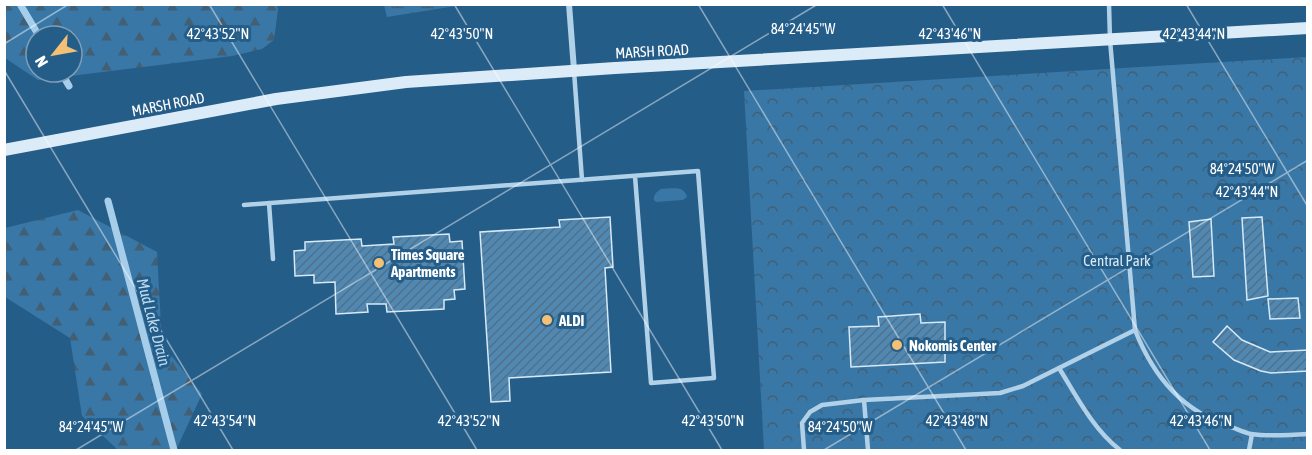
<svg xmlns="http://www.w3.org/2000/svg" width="1312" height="455" font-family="'Asap Condensed',sans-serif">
<defs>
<pattern id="forest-firs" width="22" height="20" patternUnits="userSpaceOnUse" patternTransform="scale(1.5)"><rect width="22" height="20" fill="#3977a6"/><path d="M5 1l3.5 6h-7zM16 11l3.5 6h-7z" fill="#435f74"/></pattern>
<pattern id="wetland-marsh" width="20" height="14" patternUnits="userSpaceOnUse" patternTransform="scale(1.5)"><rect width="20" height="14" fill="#3977a6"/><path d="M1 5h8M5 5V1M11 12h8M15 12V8" fill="none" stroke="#435f74"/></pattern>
<pattern id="park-crowns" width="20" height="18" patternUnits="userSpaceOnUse" patternTransform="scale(1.5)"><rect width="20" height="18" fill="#3977a6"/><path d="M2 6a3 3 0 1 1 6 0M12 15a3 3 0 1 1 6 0" fill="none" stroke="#435f74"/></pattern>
<pattern id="building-hatch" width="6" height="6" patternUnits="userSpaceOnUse" patternTransform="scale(1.5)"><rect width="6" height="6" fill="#5188b2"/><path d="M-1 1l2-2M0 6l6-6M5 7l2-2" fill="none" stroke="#4f7089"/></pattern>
</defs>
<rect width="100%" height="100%" fill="#255d89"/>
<!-- grass -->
<path fill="#3977a6" d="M661,189C671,189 684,185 687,197L683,200L656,202L654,200C653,194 657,192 661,189Z"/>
<!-- forest -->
<g fill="url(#forest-firs)" fill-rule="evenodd">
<path d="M277,5L278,9L274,40L262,49L232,56L38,80L5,58V5ZM36,36H72V72H36Z"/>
<path d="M78,210L157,252L162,344L202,394L176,450H118L82,416L70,338L5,297V228Z"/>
</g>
<!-- wetland -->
<path fill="url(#wetland-marsh)" d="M384,5V4L462,5L387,17Z"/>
<!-- park -->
<path fill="url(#park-crowns)" d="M1307,57V450H764L744,91Z"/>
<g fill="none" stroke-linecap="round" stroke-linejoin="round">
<!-- stream -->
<g stroke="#a6ceea" stroke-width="7">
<path d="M20,4L39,36"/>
<path d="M61,72L69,86"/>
<path d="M108,201L174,450"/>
</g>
</g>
<!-- building -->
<g fill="url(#building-hatch)" stroke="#d6e9f7" stroke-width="1.5">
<path d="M610,217L613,267L605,268L611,372L509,378L510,401L491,402L480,232L560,227L559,220Z"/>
<path d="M1262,217L1268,296L1247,300L1242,218Z"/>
<path d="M1211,219L1214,276L1193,277L1189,222Z"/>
<path d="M449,234L450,242L462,241L465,289L454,290L455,299L444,300V309L387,312L386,304H367L368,312L336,314L335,282L314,283V275L295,276L294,251L305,250V242L361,239L362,246L394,244L393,237Z"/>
<path d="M1298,298L1300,318L1270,319L1268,299Z"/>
<path d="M920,314L921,323L945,322V362L851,367L849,327L879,326L878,317Z"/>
<path d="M1227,326L1242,340L1270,352L1308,350V371L1271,373L1261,371L1234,360L1213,342Z"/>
</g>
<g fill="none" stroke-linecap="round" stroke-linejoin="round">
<!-- service -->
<g stroke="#b1d1e9" stroke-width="4.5">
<path d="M1109,4L1110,40L1135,330C1154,378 1183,412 1234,428C1239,430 1246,433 1251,434C1265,436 1293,435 1308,434"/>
<path d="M574,71L582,180"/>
<path d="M269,203L273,259"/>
<path d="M244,205L698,171L714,378L651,383L635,176"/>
<path d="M864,400L868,450"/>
<path d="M804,450L802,423L810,412L822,405L864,400L1000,393L1023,386L1059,368"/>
<path d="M1120,450C1093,429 1077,397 1059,368L1135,330"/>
<path d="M1249,450L1252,434"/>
</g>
<!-- minor -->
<path stroke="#b1d1e9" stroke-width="6" d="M569,4L574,70"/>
<!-- secondary -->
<path stroke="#dcebf8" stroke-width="12" d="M4,150L276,99L406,82L615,68L1308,28"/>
</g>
<!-- ticks -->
<path fill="none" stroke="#fff" stroke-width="1.5" stroke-opacity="0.45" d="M209,4L477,450M454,4L722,450M698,4L966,450M942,4L1210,450M1186,4L1308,207M4,44L69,4M4,70L233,450M76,450L818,4M824,450L1308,160"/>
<!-- markers -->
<g fill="#f3c075" stroke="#255d89" stroke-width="2">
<circle cx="379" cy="263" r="6"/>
<circle cx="547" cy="320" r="6"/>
<circle cx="897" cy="345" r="6"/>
</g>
<g text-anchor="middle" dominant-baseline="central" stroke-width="6" stroke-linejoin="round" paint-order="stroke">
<!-- street labels -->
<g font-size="15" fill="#fff" stroke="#255d89">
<text transform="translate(652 51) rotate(-3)">MARSH ROAD</text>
<text transform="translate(168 104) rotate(-11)">MARSH ROAD</text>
</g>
<!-- poi labels -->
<g font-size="15" font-weight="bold" fill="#fff" stroke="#255d89" text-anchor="start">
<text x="391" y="254">Times Square<tspan x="391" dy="17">Apartments</tspan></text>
<text x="559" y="320">ALDI</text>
<text x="909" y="345">Nokomis Center</text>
</g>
<!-- park labels -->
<g font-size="15" fill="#d6e9f7" stroke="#255d89">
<text x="1117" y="260">Central Park</text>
</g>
<!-- water labels -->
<g font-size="16" font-style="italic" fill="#bddbf1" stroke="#255d89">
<text transform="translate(154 322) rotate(75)">Mud Lake Drain</text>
</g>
</g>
<g font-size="15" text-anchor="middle" fill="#fff" stroke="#255d89" stroke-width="6" stroke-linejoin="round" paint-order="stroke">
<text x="803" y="34">84°24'45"W</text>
<text x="218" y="39">42°43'52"N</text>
<text x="462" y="39">42°43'50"N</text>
<text x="950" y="39">42°43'46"N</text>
<text x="1194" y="39">42°43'44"N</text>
<text x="1242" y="174">84°24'50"W</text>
<text x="1247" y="197">42°43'44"N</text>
<text x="225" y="426">42°43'54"N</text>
<text x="469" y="426">42°43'52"N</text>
<text x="713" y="426">42°43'50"N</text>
<text x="957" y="426">42°43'48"N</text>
<text x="1201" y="426">42°43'46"N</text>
<text x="91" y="432">84°24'45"W</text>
<text x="840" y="432">84°24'50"W</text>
</g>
<!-- border -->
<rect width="1312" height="455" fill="none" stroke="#ffffff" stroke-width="12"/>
<!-- north arrow -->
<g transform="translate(54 54) rotate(239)"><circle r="28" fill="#255d89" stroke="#7c9eb8" stroke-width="1.5"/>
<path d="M0-4.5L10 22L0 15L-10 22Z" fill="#f3c075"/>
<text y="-9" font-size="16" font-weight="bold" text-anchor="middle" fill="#ffffff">N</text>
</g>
</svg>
